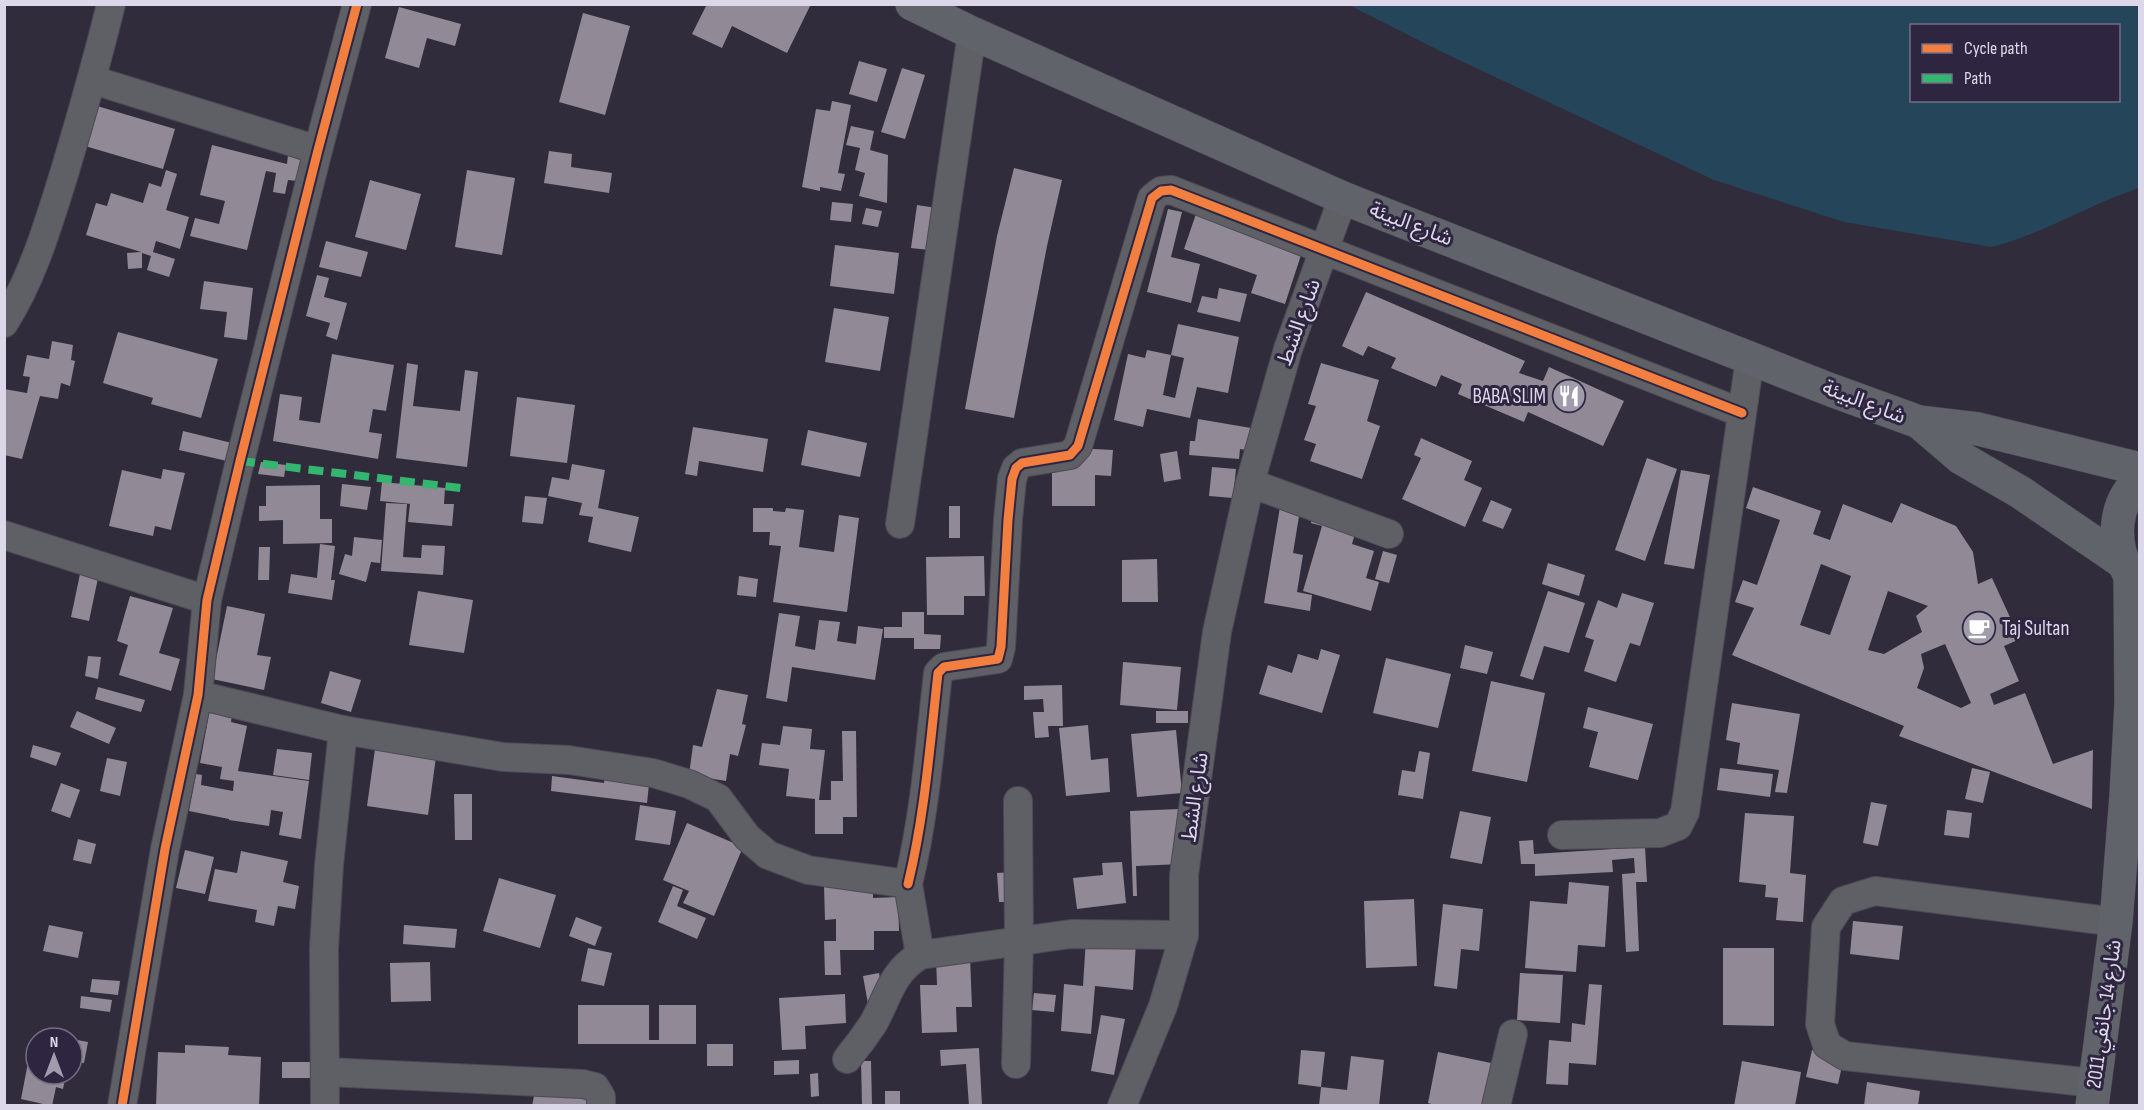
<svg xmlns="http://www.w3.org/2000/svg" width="2144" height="1110" font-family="'Sofia Sans Condensed','Noto Sans Arabic',sans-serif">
<rect width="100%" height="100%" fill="#312c3b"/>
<!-- water -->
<path fill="#25465a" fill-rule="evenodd" d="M1349,5H2139V188C2088,205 2045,233 1992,247L1844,222L1714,180L1438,50ZM1912,26H2118V100H1912Z"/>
<!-- building -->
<g fill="#918995" fill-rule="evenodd">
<path d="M707,4H811L787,53L732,26L722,48L692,34Z"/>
<path d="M399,7L461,24L455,46L427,38L419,68L385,58Z"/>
<path d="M583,13L630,26L605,115L559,102Z"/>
<path d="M859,61L887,69L877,102L849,94Z"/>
<path d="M902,68L925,75L905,139L881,132Z"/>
<path d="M832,101L851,105L838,173L845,174L841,191L820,187V191L802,187L816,109L830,111Z"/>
<path d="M97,106L175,129L163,169L85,146Z"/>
<path d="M851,126L874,131L870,150L888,155L887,203L859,196L865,173L855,170L860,148L846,145Z"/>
<path d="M212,145L287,164L289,146L304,148L298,181L288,180L285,194L273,192L276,173L266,171L247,250L190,236L195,218L219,224L225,201L200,195Z"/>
<path d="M549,151L572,154L571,167L612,173L609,193L544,183Z"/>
<path d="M1014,168L1062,180L1047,246L1014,418L965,409L997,236Z"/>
<path d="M166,170L177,174L166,210L189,217L180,249L156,241L153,252L175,259L169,277L147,270L151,256L142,253V268L128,269L127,253L141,252L86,235L96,203L107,206L111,193L143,203L149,183L161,187Z"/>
<path d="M467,170L515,178L502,255L455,247Z"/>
<path d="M370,180L421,194L406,250L355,237Z"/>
<path d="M832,202L853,204L851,222L830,220Z"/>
<path d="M917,205L950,210L929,250L911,248Z"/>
<path d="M866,208L882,211L878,227L862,224Z"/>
<path d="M1168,209L1182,212L1171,257L1200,264L1191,303L1147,292Z"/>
<path d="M1197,211L1304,246L1285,304L1251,293L1257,275L1184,249Z"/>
<path d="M326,241L368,252L361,277L319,267Z"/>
<path d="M835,245L899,253L894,294L830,286Z"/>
<path d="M317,275L329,278L324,297L347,303L337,340L326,336L330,323L306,316Z"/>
<path d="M204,281L253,288L247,340L224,337L227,312L200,309Z"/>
<path d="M1219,288L1247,294L1240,322L1197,312L1202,296L1217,299Z"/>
<path d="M1366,292L1525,361L1519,373L1543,381L1549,367L1624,401L1603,446L1528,412L1524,422L1458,394L1462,384L1441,375L1436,387L1391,368L1396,358L1368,346L1363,356L1342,346Z"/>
<path d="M834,308L889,317L880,371L825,362Z"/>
<path d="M1178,324L1239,337L1228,393L1197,387L1190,418L1147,409L1143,427L1114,420L1128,354L1145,358L1147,350L1171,355ZM1171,355L1184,358L1175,398L1163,395Z"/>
<path d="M118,332L218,359L201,418L151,404L153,398L103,383Z"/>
<path d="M52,341L73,345L71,360L75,361L70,386L61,383L58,399L40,396L22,459L4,455V389L27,393L30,377L23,376L27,355L49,359Z"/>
<path d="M332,354L394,365L386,411L373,409L369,432L382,434L378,459L273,441L280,394L302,397L299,420L320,423Z"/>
<path d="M407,363L418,365L413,406L460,411L465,370L478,372L467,467L396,458Z"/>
<path d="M1321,363L1379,380L1367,421L1380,426L1362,479L1310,461L1316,444L1304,440L1316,406L1308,404Z"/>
<path d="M517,397L575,405L567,463L510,456Z"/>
<path d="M1198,419L1251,428L1247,450L1240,449L1239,459L1189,455L1190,441H1195Z"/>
<path d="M693,427L768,439L763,472L699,461L697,476L685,474Z"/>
<path d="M808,430L867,443L860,477L801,465Z"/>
<path d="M183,431L232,443L227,461L179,450Z"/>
<path d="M1421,438L1472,461L1464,480L1482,488L1465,527L1402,499L1421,458L1414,455Z"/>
<path d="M1056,447L1113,450L1111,476L1095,475V506H1052V473H1055Z"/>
<path d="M1177,451L1181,479L1164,482L1160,454Z"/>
<path d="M1647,458L1677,469L1645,561L1615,550Z"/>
<path d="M261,462L286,465L284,477L258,474Z"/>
<path d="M572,464L605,470L598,508L639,517L631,552L588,542L593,517L579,515L582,503L548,496L552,477L569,480Z"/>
<path d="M1212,467L1236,469L1233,498L1209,496Z"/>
<path d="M163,469L185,473L171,530L155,526L153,536L109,526L122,470L161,479Z"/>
<path d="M1681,470L1710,475L1694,569L1664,564Z"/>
<path d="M382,482L445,488L444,504H454L452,526L408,522L410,504H411L380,501Z"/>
<path d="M342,484L371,487L367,510L340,506Z"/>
<path d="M320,485V519H332V543L283,544V520L259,521V506H266V486Z"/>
<path d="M1753,487L1821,511L1813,534L1830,540L1843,504L1892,523L1901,503L1956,526L1973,552L1978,584L1992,578L2020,639L2004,646L2019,681L1990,694L1994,705L2025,693L2053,764L2093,750L2092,809L1899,736L1904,726L1732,655L1754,608L1735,602L1743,580L1757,585L1780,520L1746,508ZM1821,564L1851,576L1830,635L1800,625ZM1888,591L1928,606L1916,616L1922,632L1884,654L1868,650ZM1945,644L1971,703L1961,708L1917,688L1924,668L1921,654Z"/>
<path d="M525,496L547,498L543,524L522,522Z"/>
<path d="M1491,500L1512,509L1503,529L1482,521Z"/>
<path d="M1281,501L1301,504L1293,553L1303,555L1297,592L1312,595L1310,611L1264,603Z"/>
<path d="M386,503L407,504L403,557L421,558L422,545L445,546L443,575L381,571Z"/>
<rect x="949" y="506" width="11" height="32"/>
<path d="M753,508H773V511L785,512L786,508L804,510L799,547L834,552L839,515L859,518L847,612L773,602L781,546L769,545L770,532H753Z"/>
<path d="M1314,510L1358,523L1352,544L1374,551L1366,578L1379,582L1371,611L1303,591L1322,526L1311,523Z"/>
<path d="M354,537L382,540L380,563L371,562L366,582L339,574L345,554L352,556Z"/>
<path d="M320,544L335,546L331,580H335L332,600L288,593L291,574L317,578Z"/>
<path d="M259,547H270L269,580H258Z"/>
<path d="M1383,551L1397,555L1389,583L1375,579Z"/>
<path d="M984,556L985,596H964V615H927L926,557Z"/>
<path d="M1157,559L1158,602H1122V560Z"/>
<path d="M1548,563L1585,575L1579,596L1542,584Z"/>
<path d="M80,574L98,578L89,621L71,617Z"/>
<path d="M739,576L758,579L756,597L737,595Z"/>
<path d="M418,591L473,600L464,653L409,645Z"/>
<path d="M1548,591L1585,603L1569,653L1544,646L1533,680L1520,676Z"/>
<path d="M1622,593L1654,603L1640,646L1630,643L1616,682L1584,671L1594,640L1585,637L1598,600L1617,608Z"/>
<path d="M130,596L173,608L159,653L180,659L171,691L119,675L128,645L117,641Z"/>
<path d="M227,606L265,614L257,655L271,657L264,690L212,679Z"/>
<path d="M902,612H924V634L941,635L940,649H914V638H884V627H902Z"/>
<path d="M779,613L800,616L795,646L815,650L819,620L840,622L837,641L856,644L858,626L883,629L875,680L792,667L787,702L766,698Z"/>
<path d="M1465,645L1493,652L1487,674L1460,668Z"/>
<path d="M1321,649L1340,655L1322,713L1259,694L1268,665L1292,673L1298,654L1318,660Z"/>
<path d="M88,656L101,657L98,679L85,676Z"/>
<path d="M1386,658L1451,674L1438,728L1373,713Z"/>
<path d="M1123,662L1181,667L1177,710L1120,705Z"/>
<path d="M330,671L361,680L351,712L321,703Z"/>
<path d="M1491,681L1545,693L1527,782L1472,771Z"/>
<path d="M1062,685L1063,726H1048L1049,737L1035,738L1033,712H1044L1043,699L1024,700V686Z"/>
<path d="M98,687L145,700L141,712L95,699Z"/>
<path d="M717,689L748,695L742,724L746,725L738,756L730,754L726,781L689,775L693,745L702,747Z"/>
<path d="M211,703L233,708L231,722L247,726L238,771L309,781L301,839L279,835L283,812L271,810L269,826L229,820V819L189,811L196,774L202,775L201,785L233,791L234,781L220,779L222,767L200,763Z"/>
<path d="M1732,703L1800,714L1787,793L1775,792L1779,770L1737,764L1740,743L1726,740Z"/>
<path d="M1588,707L1653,724L1638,780L1589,767L1598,732L1583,728Z"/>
<path d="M77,711L116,728L109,744L70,727Z"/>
<rect x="1156" y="711" width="32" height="12"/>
<path d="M1088,725L1091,760L1108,758L1110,792L1066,796L1059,728Z"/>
<path d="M783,726L812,729L810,749L825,750L819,800H831V781H843L842,731H856L857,817H843V834H815V799L786,796L789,769L759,765L762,743L780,745Z"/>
<path d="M1176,730L1182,793L1137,797L1131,734Z"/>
<path d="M33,745L61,753L56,766L30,757Z"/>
<path d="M277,749L312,753L309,780L273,775Z"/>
<path d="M375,749L436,757L428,815L367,806Z"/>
<path d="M1419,751L1430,753L1423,799L1398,795L1402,770L1415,772Z"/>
<path d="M107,758L127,762L120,796L100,791Z"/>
<path d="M1720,768L1773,774L1770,797L1717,790Z"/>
<path d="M1972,768L1990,772L1983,803L1965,799Z"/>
<path d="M606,769L650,775L647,803L551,791L552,776L604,783Z"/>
<path d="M61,783L80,790L70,818L51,811Z"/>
<path d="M454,794H472V840H455Z"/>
<path d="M1871,802L1887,805L1878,846L1863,843Z"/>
<path d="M640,805L676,811L670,845L635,840Z"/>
<path d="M1179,809L1181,864L1136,866L1137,896H1133L1130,811Z"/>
<path d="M1947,810L1972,813L1969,838L1944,835Z"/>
<path d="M1460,811L1491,817L1482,864L1450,858Z"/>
<path d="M1745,813L1794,816L1790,873L1806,875L1803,922L1776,920L1778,898L1765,897L1766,885L1739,882Z"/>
<path d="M687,823L743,847L714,916L683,903L689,891L663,880Z"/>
<path d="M78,839L96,844L91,864L73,860Z"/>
<path d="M1533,840L1534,854L1645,847L1647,882H1636L1639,951L1626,952L1622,874L1635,873L1634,858L1612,860L1613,872L1535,876V864H1521L1519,841Z"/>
<path d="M185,850L214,857L205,894L176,888Z"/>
<path d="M241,851L288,861L283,882L299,886L295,909L278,906L274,926L255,922L257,910L208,901L215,869L237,873Z"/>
<path d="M1122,862L1126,903L1077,909L1073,878L1103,875L1102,863Z"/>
<path d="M1013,872L1015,902H999L997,873Z"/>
<path d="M499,878L556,895L540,948L483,931Z"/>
<path d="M1569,882L1609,886L1605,947L1578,945L1576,972L1525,968L1530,901L1567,904Z"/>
<path d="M873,885V898L898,897L899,931H874V950H840L841,975H825L824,941H836V919L825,920L824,886Z"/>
<path d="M673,886L683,890L677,906L706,918L697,939L658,922Z"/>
<path d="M1414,899L1417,966L1366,968L1364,901Z"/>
<path d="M1443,904L1483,909L1479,951L1461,949L1457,989L1434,986Z"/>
<path d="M576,917L602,927L595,946L569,936Z"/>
<path d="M1853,921L1903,926L1899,960L1850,954Z"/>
<path d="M49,925L83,932L78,958L43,951Z"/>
<path d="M404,925L457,929L455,948L403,944Z"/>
<path d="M1086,938L1136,943L1133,990L1095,986L1091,1034L1061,1031L1064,984L1083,986Z"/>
<path d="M588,948L612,953L604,986L581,981Z"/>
<path d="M1723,948H1774V1026L1723,1025Z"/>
<path d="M970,957L972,1007H956L957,1032L922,1033L920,985H937L936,958Z"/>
<path d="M430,962L431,1001L391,1002L390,963Z"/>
<path d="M879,973L884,1001L868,1004L863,976Z"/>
<path d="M1520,973L1563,975L1560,1023L1517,1020Z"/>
<path d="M92,979L120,981L118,995L90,992Z"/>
<path d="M1589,984L1602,985L1596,1065L1569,1063L1568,1085L1546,1084L1549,1040L1571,1042L1572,1023L1585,1025Z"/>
<path d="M1034,993L1056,995L1054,1012L1032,1010Z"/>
<path d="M845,994L846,1023L805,1026L806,1049L782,1050L779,998Z"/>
<path d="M81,996L112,1000L110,1012L80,1008Z"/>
<path d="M578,1005H649V1040H659V1005H696V1044H578Z"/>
<path d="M1101,1015L1125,1019L1114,1075L1091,1071Z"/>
<path d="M72,1039L88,1042L84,1063L72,1061Z"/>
<rect x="707" y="1044" width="26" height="22"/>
<path d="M185,1045L229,1047L228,1055L261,1057L259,1106H156L158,1052L185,1053Z"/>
<path d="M979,1048L982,1106H969L966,1064L941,1066L940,1050Z"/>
<path d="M1301,1050L1325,1052L1321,1087L1298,1084Z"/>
<path d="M1812,1050L1844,1057L1838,1084L1806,1077Z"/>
<path d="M30,1052L36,1054V1074H66L63,1089L56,1087L52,1106L21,1099Z"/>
<path d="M1438,1052L1496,1064L1487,1106H1438L1428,1103Z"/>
<path d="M1351,1056L1384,1060L1379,1106H1319L1321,1087L1347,1090Z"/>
<path d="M799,1060V1074L774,1075V1061Z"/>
<path d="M861,1061H871L872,1106H862Z"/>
<path d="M1742,1061L1801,1072L1795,1106H1734Z"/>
<rect x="282" y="1062" width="37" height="16"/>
<path d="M818,1073L819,1096L811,1097L810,1074Z"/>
<path d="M538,1076L593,1087L589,1106H532Z"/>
<path d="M1867,1082L1920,1091L1918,1106H1864Z"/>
<rect x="885" y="1091" width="15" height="15"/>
</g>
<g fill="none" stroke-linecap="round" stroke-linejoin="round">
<!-- minor casing -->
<g stroke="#4d4955" stroke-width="30">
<g id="minor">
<path d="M93,80L318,150"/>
<path d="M4,323C33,277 48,225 64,174C81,117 97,62 111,4"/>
<path d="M1250,483L1389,534"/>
<path d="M900,524L972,33"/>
<path d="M4,535L207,600"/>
<path d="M198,695L343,730L503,757L569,760L653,773L689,784L718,798L747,837L768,855L808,870L908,884L920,955L1071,934L1184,935"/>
<path d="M1562,835L1660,833L1678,826L1685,812L1750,358"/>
<path d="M908,884C925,814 930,744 938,673L944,667L998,659L1001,647L1008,520L1012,479L1016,468L1022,463L1070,455L1078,446L1152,198L1161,191L1171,190L1742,413"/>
<path d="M847,1059C856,1048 865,1036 873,1024C889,996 890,974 920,955"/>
<path d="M1016,1064L1019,941L1018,801"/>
<path d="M326,1072L583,1084L595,1087L601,1097V1106"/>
<path d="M2094,1083L1845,1056L1827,1045L1820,1024L1826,927L1843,901L1875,891L2116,922"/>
<path d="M122,1106L165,849L198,695L207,600L240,461L318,150L357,4"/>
<path d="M325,1106L324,948L329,865L343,730"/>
<path d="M1122,1106L1163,1006L1184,935V875L1217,632L1250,483L1288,349L1343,198"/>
<path d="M1496,1106L1513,1034"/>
</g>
</g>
<!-- secondary casing -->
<g stroke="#4d4955" stroke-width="34">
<g id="secondary">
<path d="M912,4L972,33L1343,198L1831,390L1919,422L1978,429L2140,469"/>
<path d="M1919,422L1961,458L2020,492L2124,563"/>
<path d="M2128,572C2112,543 2113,503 2140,480"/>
<path d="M2092,1106L2116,922L2126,796L2131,704L2130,574"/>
</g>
</g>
<!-- minor -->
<use href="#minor" stroke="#5f5f66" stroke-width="28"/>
<!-- secondary -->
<use href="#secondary" stroke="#61636a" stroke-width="33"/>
<!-- quiet -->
<path stroke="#33b770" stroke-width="8" stroke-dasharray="15 8" stroke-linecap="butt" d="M240,461L468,489"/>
<!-- cycleway casing -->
<g stroke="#2e2641" stroke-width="13">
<g id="cycleway">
<path d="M908,884C925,814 930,744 938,673L944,667L998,659L1001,647L1008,520L1012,479L1016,468L1022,463L1070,455L1078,446L1152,198L1161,191L1171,190L1742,413"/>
<path d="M122,1106L165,849L198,695L207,600L240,461L318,150L357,4"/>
</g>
</g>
<!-- cycleway -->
<use href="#cycleway" stroke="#f27e40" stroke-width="9"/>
</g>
<!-- icons -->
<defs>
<g id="restaurant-disc" transform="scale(1.725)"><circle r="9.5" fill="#a09cac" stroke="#2e2641"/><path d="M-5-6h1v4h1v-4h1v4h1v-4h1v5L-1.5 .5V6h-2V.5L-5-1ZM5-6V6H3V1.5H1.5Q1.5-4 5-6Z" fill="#fff"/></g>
<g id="cafe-disc" transform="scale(1.725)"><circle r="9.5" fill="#a09cac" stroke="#2e2641"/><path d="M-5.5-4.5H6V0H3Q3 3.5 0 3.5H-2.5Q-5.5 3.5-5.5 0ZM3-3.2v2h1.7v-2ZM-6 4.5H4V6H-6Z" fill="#fff"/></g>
</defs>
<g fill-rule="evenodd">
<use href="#restaurant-disc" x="1569" y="396"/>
<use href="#cafe-disc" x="1979" y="628"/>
</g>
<g text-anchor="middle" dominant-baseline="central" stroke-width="6" stroke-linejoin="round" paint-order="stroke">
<!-- street labels -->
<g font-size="21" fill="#dcd8e9" stroke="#2e2641">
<text transform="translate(1411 224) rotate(21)">شارع البيئة</text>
<text transform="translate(1299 322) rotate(-70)">شارع الشط</text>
<text transform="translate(1864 402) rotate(21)">شارع البيئة</text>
<text transform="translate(1195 797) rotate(-82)">شارع الشط</text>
<text transform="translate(2104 1014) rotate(-82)">شارع 14 جانفي 2011</text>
</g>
<!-- poi labels -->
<g font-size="21" fill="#dcd8e9" stroke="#2e2641" text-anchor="end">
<text x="1546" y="396">BABA SLIM</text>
<text x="2002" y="628" text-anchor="start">Taj Sultan</text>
</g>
</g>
<!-- border -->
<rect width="2144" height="1110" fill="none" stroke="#dcd8e9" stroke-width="12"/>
<!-- legend -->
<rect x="1910" y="24" width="210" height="78" fill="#2e2641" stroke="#746d84" stroke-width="1.5"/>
<rect x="1922" y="44" width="30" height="9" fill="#f27e40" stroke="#746d84" stroke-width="1.5"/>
<text x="1964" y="54" font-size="18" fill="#dcd8e9">Cycle path</text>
<rect x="1922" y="74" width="30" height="9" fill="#33b770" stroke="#746d84" stroke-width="1.5"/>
<text x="1964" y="84" font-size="18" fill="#dcd8e9">Path</text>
<!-- north arrow -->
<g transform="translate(54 1056)"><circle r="28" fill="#2e2641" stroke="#746d84" stroke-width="1.5"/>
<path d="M0-4.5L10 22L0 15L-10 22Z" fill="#a09cac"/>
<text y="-9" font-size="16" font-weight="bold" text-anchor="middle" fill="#dcd8e9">N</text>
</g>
</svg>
